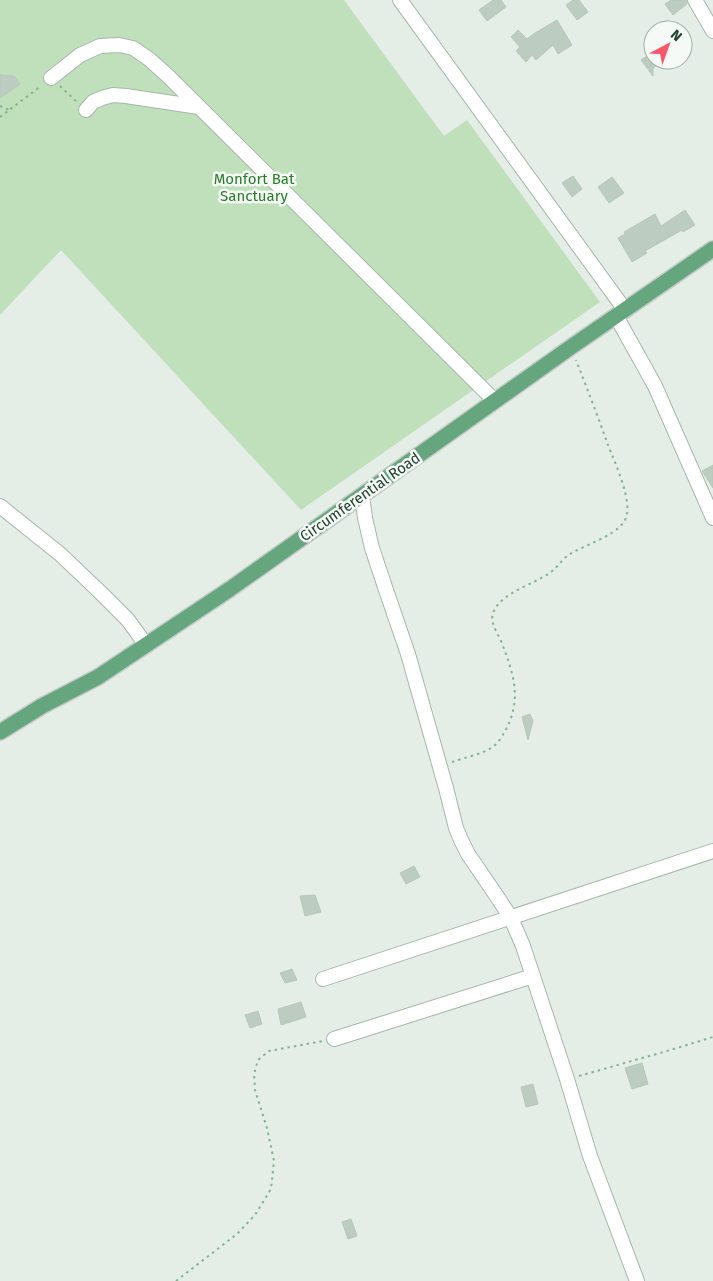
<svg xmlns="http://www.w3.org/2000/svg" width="713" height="1281" font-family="'Fira Sans',sans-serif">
<rect width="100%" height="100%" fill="#e4eee6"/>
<!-- green -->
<path fill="#c0e0bc" d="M0,0H344L444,136L467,120L600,302L301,510L61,250L0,315Z"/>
<!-- building -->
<g fill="#bcccc0" stroke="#b6c8ba">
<path d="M493,0H501L506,7L487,21L479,10Z"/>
<path d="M573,0H579L588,12L577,20L566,5Z"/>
<path d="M671,0H686L687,4L673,15L665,4Z"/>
<path d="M557,20L572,45L558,54L553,45L536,60L532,55L526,62L516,51L520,47L511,37L518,30L527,39L535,33Z"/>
<path d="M653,52V60H664L653,68V76L641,60Z"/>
<path d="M0,75L14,76L20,84L0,98Z"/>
<path d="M573,176L582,189L572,197L562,183Z"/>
<path d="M612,177L624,193L609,203L598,187Z"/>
<path d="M685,210L695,225L683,232L682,230L645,251L647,253L632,262L618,238L625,234L624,232L655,214L661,226Z"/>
<path d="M713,465V488L702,471Z"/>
<path d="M530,714L533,721L528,740L522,717Z"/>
<path d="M414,866L420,877L406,884L400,873Z"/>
<path d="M315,895L321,912L305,916L300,896Z"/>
<path d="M292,969L297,980L285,983L280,973Z"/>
<path d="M301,1002L306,1017L281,1025L278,1009Z"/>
<path d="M258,1011L262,1024L250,1028L245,1015Z"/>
<path d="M642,1063L648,1084L632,1089L625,1068Z"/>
<path d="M533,1084L538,1104L526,1107L521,1087Z"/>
<path d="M351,1219L357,1236L348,1239L342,1222Z"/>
</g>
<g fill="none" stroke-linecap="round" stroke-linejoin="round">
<!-- minor casing -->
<g stroke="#a6b7ab" stroke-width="16">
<g id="minor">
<path d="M400,0L625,310"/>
<path d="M695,0L713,31"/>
<path d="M51,78L80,55L100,46L119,45L133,48L149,59L168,76L495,401"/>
<path d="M86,110L93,102L102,98L113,95L126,96L199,107"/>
<path d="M616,316L655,386L713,518"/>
<path d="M362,496L365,518L372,548L385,587L408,654L446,788L456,828L461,840L468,854L498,898L511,918L523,946L567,1079L590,1156L637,1281"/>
<path d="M0,506L60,554L101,593L128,620L146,645"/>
<path d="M323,979L713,851"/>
<path d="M334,1039L533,976"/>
</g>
</g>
<!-- major casing -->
<g stroke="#c1cac4" stroke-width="18">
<path id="major" d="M0,732L42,706L98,677L230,589L571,347L713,249"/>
</g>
<!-- path -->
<g stroke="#83b392" stroke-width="2" stroke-dasharray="2.5 4" stroke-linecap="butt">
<path d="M60,86L77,102"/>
<path d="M0,106L9,110"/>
<path d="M0,117L41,86"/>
<path d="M452,762C463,758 482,754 491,748C497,745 502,737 505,731C523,699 513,672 501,641C496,630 488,620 495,609C505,591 535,584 551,572C558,567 563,558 570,554C586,544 624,534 627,514C630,495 615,463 608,445C598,417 587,388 576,360"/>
<path d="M579,1076L667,1051L713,1037"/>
<path d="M176,1281L237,1234L255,1215L271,1189L274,1161L267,1128L255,1090L254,1074L258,1060L269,1051L323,1041"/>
</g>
<!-- minor -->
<use href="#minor" stroke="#fff" stroke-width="14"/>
<!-- major -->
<use href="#major" stroke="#66a67e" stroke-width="15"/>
</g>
<g text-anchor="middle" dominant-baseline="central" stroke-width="5" stroke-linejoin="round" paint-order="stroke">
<!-- park labels -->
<g font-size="15" fill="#2a7b2a" stroke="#f5faf6">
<text x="254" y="179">Monfort Bat<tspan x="254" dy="17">Sanctuary</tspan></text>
</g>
<!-- street labels -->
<g font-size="15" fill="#22412d" stroke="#f5faf6">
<text transform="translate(360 497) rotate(-35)">Circumferential Road</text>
</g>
</g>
<!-- north arrow -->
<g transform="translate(668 45) rotate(41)"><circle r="24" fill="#f5faf6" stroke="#a1b0a6"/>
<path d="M0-4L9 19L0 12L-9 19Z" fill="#f9576c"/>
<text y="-8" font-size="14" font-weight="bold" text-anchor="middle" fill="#22412d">N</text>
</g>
</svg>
